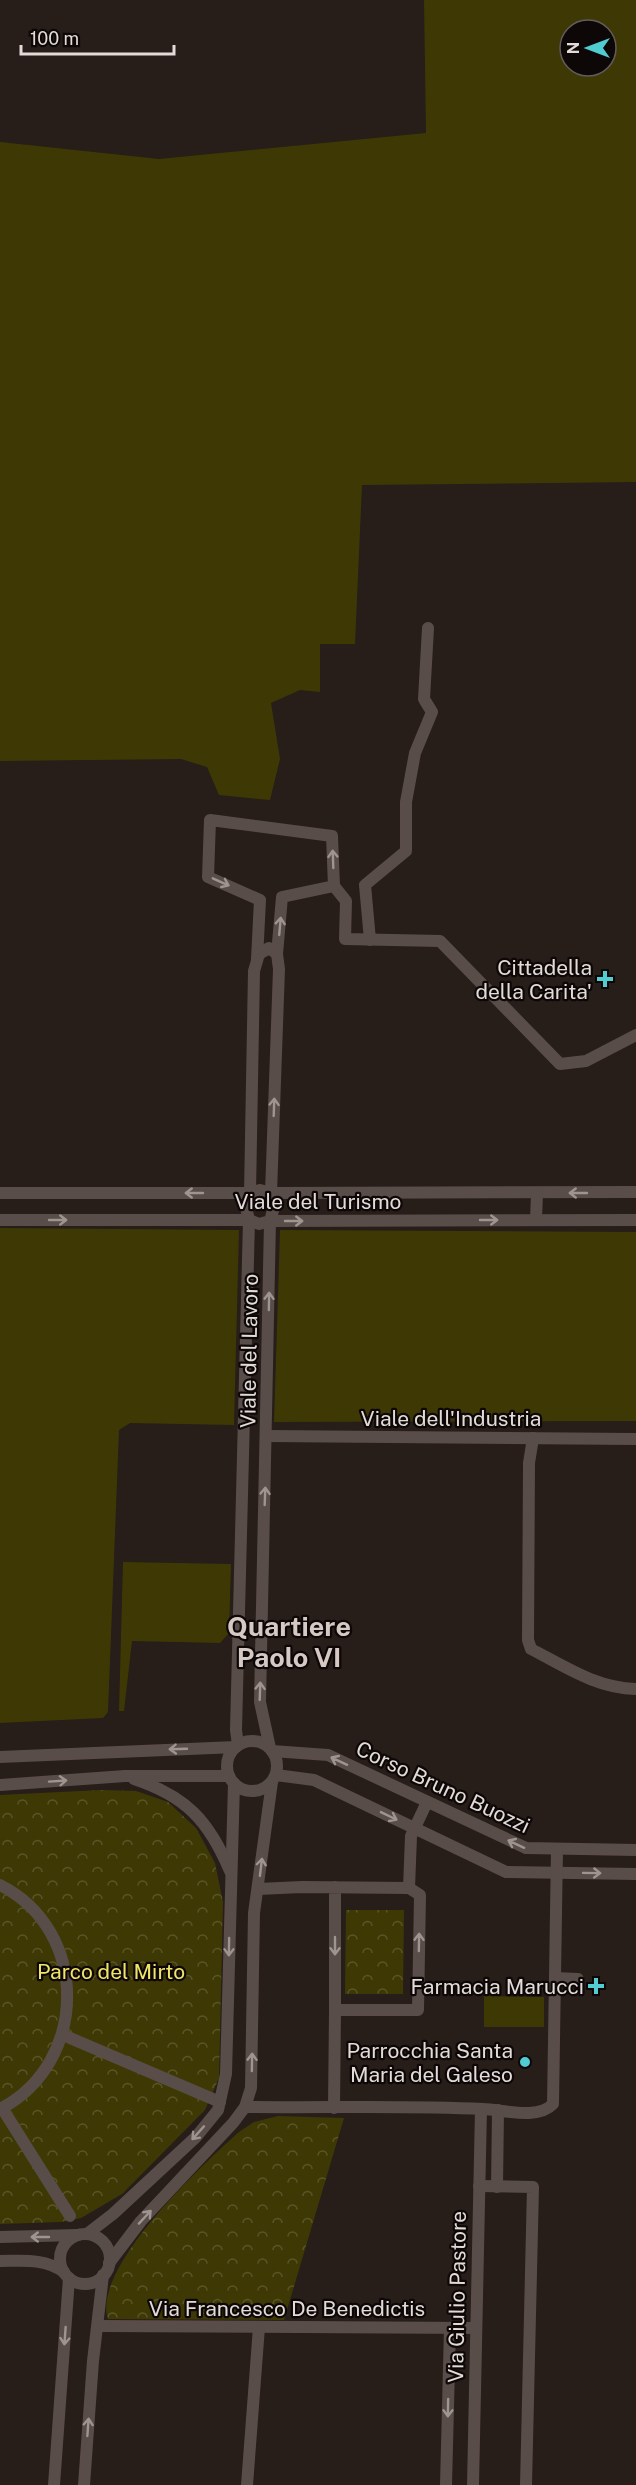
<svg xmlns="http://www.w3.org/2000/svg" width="636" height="2485" font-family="'Public Sans',sans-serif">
<defs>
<pattern id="park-crowns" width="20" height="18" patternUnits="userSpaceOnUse" patternTransform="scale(1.5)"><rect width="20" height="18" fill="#3e3904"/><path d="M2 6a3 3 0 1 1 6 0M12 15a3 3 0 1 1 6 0" fill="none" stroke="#5a5528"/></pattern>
</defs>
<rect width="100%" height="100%" fill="#271d19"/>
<!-- green -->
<g fill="#3e3904" fill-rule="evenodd">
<path d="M424,0H636V482L362,485L355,644H320V692L300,690L271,703L280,759L270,800L219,795L207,767L181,759L0,761V142L159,159L426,133ZM570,30H606V66H570Z"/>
<path d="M0,1228L239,1230L234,1425L130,1423L119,1430L108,1712L103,1718L0,1723Z"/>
<path d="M280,1230L636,1232V1421L274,1422Z"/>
<path d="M123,1562L231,1564L229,1633L220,1643L132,1641L124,1711H119Z"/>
<path d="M484,1996L544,1997V2027H484Z"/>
</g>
<!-- park -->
<g fill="url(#park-crowns)">
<path d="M101,1790L136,1791L168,1802L196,1828L215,1863L223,1902L219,2078L205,2110L122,2194L81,2218L61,2222L0,2224V1795Z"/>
<path d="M346,1910H404L403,1994H345Z"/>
<path d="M278,2116L344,2118L284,2320L108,2319C91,2268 203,2164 239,2132L254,2122Z"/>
</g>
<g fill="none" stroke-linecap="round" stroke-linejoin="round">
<!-- minor -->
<g stroke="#594d49" stroke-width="12">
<path d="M334,886L346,901L345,939L440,941L560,1064L586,1061L636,1035"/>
<path d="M370,940L365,885L406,851V802L415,753L432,712L424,699L428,628"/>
<path d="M257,959L260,900L208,877L210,820L332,836L334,886L282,897L277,954"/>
<path d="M0,1193H250L260,1190L271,1193L636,1192"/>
<path d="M0,1220H249L259,1224L270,1221L636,1220"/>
<path d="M536,1220L537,1193"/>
<path d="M267,1436L636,1439"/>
<path d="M533,1438L529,1463L528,1640L531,1649C566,1667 596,1688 636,1689"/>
<circle cx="252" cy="1766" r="25"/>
<path d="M238,1745L236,1730L249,1220L246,1208L250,1193L254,971L259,954L269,948L277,954L279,969L271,1193L274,1207L270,1221L260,1702L270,1748"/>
<path d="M272,1751L328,1755L526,1848L636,1850"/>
<path d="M0,1757L236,1747"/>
<path d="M276,1775L314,1780L506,1872L636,1874"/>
<path d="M134,1779C186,1796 209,1821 230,1871"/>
<path d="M0,1785L125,1776H229"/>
<path d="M0,1885C90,1930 89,2063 0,2109"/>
<path d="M409,1888L411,1836L427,1802"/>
<path d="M258,1889L302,1887L409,1888L420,1895L418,2010H335V1887"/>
<path d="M555,1978L578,1979"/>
<path d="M63,2035L220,2102"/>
<path d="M245,2107C324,2108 404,2105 483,2109C504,2110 538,2120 553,2104L557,1849"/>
<path d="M2,2108L70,2216"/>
<path d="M334,2108L335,2010"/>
<path d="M479,2186L533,2187L526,2485"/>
<path d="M497,2187L498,2110"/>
<path d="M87,2234L113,2214L196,2137L218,2110L226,2074L234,1783"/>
<circle cx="85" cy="2259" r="25"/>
<path d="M0,2237L78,2235"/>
<path d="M0,2261C23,2261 44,2258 64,2272"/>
<path d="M109,2263L141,2221L233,2123L245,2107L251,2088L254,1913L272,1782"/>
<path d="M98,2326L476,2328"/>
<path d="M54,2485L69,2278"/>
<path d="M84,2485L93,2361L103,2275"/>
<path d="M247,2485L259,2327"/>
<path d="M446,2485L450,2328"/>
<path d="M473,2485L481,2109"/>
</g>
</g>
<!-- one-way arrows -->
<defs><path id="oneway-shaft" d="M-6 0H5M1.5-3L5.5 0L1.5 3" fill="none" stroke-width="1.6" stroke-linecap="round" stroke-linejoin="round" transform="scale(1.5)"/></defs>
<g stroke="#9e9490">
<use href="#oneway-shaft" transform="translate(333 859) rotate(-92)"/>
<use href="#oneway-shaft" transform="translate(221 882) rotate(24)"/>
<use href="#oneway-shaft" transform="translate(280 926) rotate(-85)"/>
<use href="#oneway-shaft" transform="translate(274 1107) rotate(-88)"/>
<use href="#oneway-shaft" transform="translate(194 1193) rotate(-180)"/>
<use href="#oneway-shaft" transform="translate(578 1193) rotate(180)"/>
<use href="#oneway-shaft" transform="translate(58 1220)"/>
<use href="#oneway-shaft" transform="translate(489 1220)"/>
<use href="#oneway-shaft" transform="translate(294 1221)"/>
<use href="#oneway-shaft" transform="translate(269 1301) rotate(-89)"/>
<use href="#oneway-shaft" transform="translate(265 1496) rotate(-88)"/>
<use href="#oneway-shaft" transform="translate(260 1691) rotate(-88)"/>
<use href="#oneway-shaft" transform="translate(178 1749) rotate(178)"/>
<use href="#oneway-shaft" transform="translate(339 1761) rotate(-155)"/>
<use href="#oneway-shaft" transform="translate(58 1781) rotate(-4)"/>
<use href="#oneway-shaft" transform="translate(389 1816) rotate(26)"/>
<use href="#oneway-shaft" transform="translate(516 1844) rotate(-155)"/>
<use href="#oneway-shaft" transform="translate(261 1867) rotate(-83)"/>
<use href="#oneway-shaft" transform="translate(592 1873) rotate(1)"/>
<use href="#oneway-shaft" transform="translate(419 1942) rotate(-89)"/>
<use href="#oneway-shaft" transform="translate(335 1946) rotate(90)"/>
<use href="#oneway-shaft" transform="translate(229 1947) rotate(91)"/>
<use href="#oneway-shaft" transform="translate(252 2062) rotate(-89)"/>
<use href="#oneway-shaft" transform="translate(198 2133) rotate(132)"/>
<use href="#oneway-shaft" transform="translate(145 2217) rotate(-47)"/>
<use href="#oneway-shaft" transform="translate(40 2237) rotate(180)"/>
<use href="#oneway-shaft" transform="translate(65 2336) rotate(94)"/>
<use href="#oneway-shaft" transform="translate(448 2408) rotate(91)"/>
<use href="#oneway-shaft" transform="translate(88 2427) rotate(-86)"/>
</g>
<!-- markers -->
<g fill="#51ccd1" stroke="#0d0807" stroke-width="2">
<path d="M602 970h6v6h6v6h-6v6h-6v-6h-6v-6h6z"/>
<path d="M593 1977h6v6h6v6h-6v6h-6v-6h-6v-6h6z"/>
<circle cx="525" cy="2062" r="6"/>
</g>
<g text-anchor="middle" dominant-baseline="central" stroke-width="4.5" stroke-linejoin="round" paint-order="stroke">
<!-- poi labels -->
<g font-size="21" fill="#e2dbd8" stroke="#0d0807" text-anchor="end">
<text x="592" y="967">Cittadella<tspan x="592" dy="24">della Carita'</tspan></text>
<text x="584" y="1986">Farmacia Marucci</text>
<text x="513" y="2050">Parrocchia Santa<tspan x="513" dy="24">Maria del Galeso</tspan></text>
</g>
<!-- street labels -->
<g font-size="21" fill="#e2dbd8" stroke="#0d0807">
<text x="318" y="1201">Viale del Turismo</text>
<text transform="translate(249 1351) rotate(-89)">Viale del Lavoro</text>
<text x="451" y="1418">Viale dell'Industria</text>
<text transform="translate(443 1787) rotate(25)">Corso Bruno Buozzi</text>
<text transform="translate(457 2297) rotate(-89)">Via Giulio Pastore</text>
<text x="287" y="2308">Via Francesco De Benedictis</text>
</g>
<!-- park labels -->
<g font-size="21" fill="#f1e467" stroke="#0d0807">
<text x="111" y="1971">Parco del Mirto</text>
</g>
<!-- district labels -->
<g font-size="27" font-weight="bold" fill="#d6c8c3" stroke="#0d0807">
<text x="289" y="1626">Quartiere<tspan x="289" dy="31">Paolo VI</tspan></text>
</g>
</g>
<!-- north arrow -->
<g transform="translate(588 48) rotate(270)"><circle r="28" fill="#0d0807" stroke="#625c5b" stroke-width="1.5"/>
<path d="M0-4.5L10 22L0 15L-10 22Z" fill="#51ccd1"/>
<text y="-9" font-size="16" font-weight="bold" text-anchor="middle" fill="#e2dbd8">N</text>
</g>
<!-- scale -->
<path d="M21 45v9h153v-9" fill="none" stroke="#e2dbd8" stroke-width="3"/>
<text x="30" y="45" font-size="18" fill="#e2dbd8" stroke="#0d0807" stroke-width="4.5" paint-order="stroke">100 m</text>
</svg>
